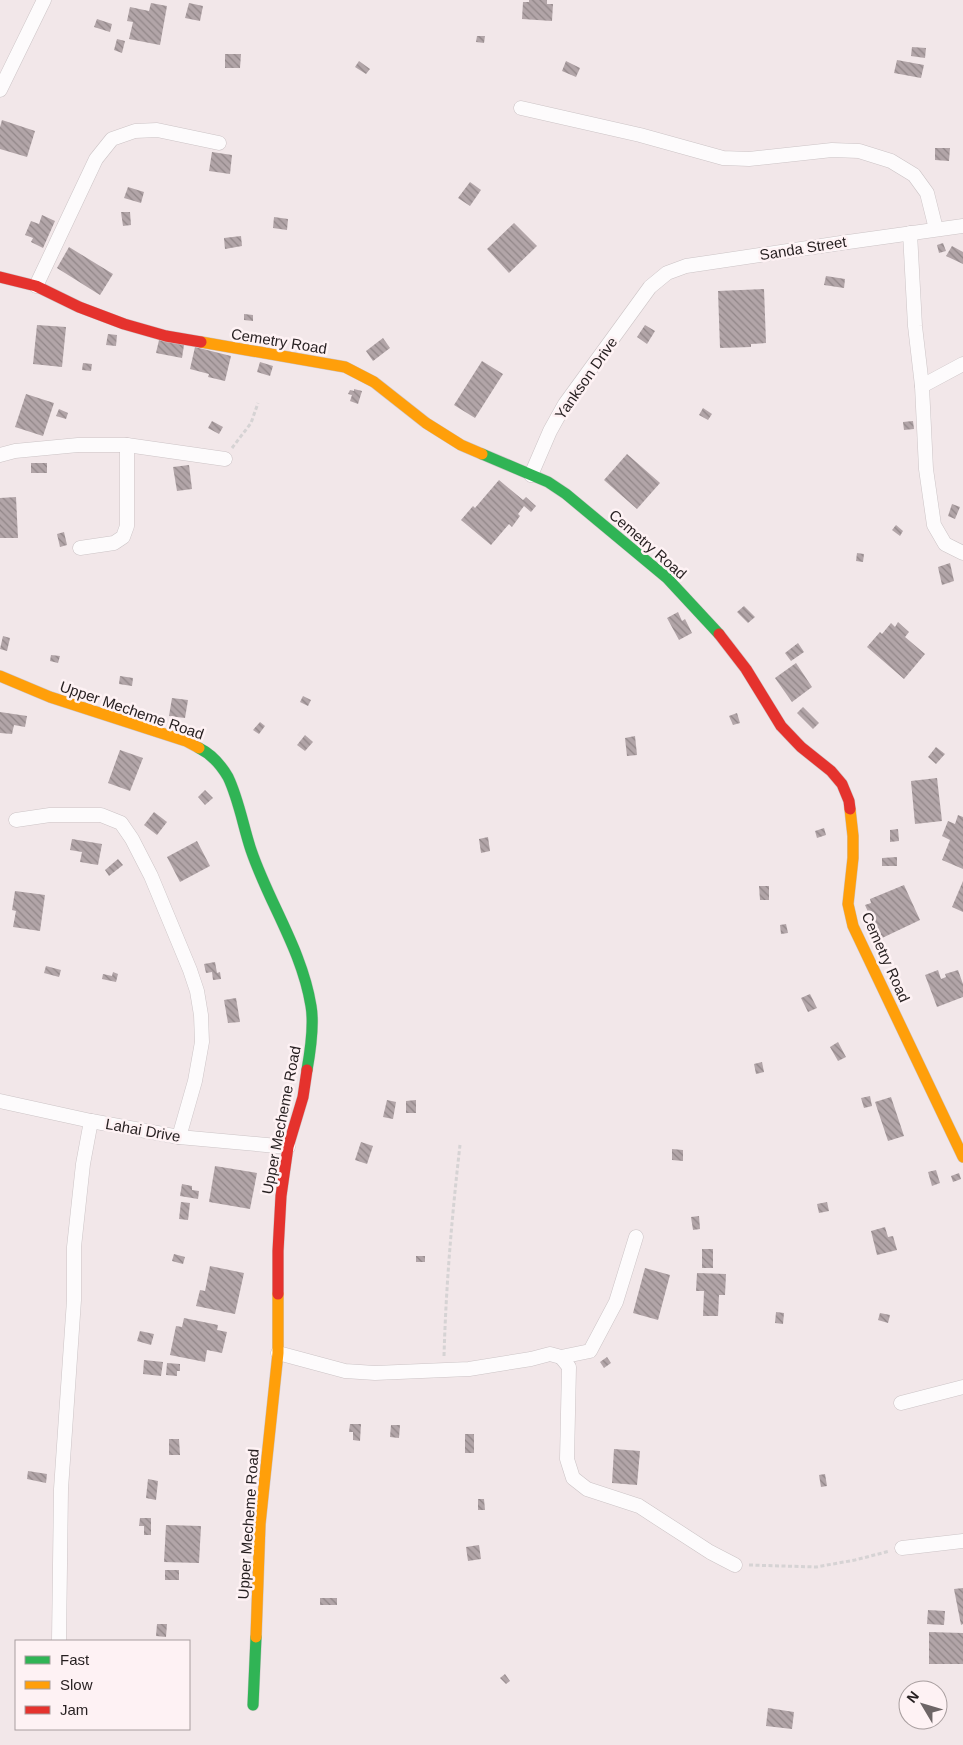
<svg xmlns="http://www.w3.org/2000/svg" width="963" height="1745" font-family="Arial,sans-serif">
<defs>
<pattern id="building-back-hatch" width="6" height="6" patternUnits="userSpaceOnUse" patternTransform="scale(1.25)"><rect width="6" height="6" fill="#b2a5a8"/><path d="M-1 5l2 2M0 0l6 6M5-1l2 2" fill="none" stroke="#918688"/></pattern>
</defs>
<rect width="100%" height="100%" fill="#f2e7e9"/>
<!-- building -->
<g fill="url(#building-back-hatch)">
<path d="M529,0H547V4H553L552,21L522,19L523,2H529Z"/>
<path d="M151,3L167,6L160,45L129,39L133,22L127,21L130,7L149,11Z"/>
<path d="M189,3L203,6L200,21L185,18Z"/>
<path d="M97,19L112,24L110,32L94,27Z"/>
<path d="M477,36H485L484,43L476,42Z"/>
<path d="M117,39L125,41L122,53L114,50Z"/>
<path d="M912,47L926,48L925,58L911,56Z"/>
<path d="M225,54H241L240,68H225Z"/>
<path d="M897,60L924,65L921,78L894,73Z"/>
<path d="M359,61L370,69L366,74L355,67Z"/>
<path d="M566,61L580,68L576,77L562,71Z"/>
<path d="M2,120L35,131L27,157L0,149V127Z"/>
<path d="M935,148H950L949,161L935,160Z"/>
<path d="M212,152L232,155L230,174L209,171Z"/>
<path d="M470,182L481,190L470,206L458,198Z"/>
<path d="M128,187L144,192L141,203L124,198Z"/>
<path d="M121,212H130L131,225L123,226Z"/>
<path d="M42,215L55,221L43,248L31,242L33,238L25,235L31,221L39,224Z"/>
<path d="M274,217L288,219L287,230L273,228Z"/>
<path d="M514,223L537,246L509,273L487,249Z"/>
<path d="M241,236L242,246L225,249L224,238Z"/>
<path d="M943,243L946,251L939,253L937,245Z"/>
<path d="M952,246L963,252V264L946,256Z"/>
<path d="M69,247L113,274L100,295L57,268Z"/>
<path d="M826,276L845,279L844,288L824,285Z"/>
<path d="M764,289L766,343L751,344V347L720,348L718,291Z"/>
<path d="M244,314L253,315V321L244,320Z"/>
<path d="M37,325L66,327L62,367L33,364Z"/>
<path d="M645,325L655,331L647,344L637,337Z"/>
<path d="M108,334L117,335L116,346L106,345Z"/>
<path d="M383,338L390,348L373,361L366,351Z"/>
<path d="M159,340L184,345L182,358L156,353Z"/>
<path d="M195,347L231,356L225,381L208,377L209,374L190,369Z"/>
<path d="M482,361L503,374L475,418L454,405Z"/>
<path d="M260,362L273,366L270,376L257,372Z"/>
<path d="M83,363L92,364L91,371L82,370Z"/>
<path d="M354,389L362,391L358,404L350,401L352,395L348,394L350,390L354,391Z"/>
<path d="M26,394L54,403L43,436L15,427Z"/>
<path d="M703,408L712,414L708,420L699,415Z"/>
<path d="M59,409L68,413L66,419L56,416Z"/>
<path d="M212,421L223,427L219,434L208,428Z"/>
<path d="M913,421L914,429L904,430L903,422Z"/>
<path d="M627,454L660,483L637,509L604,480Z"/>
<rect x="31" y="463" width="16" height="10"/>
<path d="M189,465L192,489L177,491L173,467Z"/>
<path d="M499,480L523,500L526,497L536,506L531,512L524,506L518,514L520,516L512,527L509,524L491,545L461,520L473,506L475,508Z"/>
<path d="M16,497L18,538H0V498Z"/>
<path d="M952,504L960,507L955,519L948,516Z"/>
<path d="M896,525L903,531L900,536L892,530Z"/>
<path d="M64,532L67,545L60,547L57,534Z"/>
<path d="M857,553L864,554L863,562L856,561Z"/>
<path d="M950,563L954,581L942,585L938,567Z"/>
<path d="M744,606L755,617L748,623L737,612Z"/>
<path d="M678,612L682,621L685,619L692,633L679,640L667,618Z"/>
<path d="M898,622L909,632L905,637L925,654L904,679L867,647L880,632L882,634L891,623L895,627Z"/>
<path d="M3,636L10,638L7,651L0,649Z"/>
<path d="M798,643L804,652L791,661L785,653Z"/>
<path d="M51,655L60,656L58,663L50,661Z"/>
<path d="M796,663L812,687L792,702L775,678Z"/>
<path d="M120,676L133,678L132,686L119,684Z"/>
<path d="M303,696L311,700L308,706L300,702Z"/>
<path d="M172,698L188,700L185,718L169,716Z"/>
<path d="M803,707L819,723L813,729L797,713Z"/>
<path d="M0,712L27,716L25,727L14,725L12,734L0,733Z"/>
<path d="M737,713L740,723L733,725L729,716Z"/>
<path d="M260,722L265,726L259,734L253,730Z"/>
<path d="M305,735L313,742L305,751L297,745Z"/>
<path d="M635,736L637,755L627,756L625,738Z"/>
<path d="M936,747L945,754L936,764L928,757Z"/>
<path d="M120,750L143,758L130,791L108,783Z"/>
<path d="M937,778L942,821L915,824L911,781Z"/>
<path d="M205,790L213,798L205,805L198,797Z"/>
<path d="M154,812L167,822L157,835L144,825Z"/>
<path d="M958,815L963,817V869L942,860L950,840L942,836L948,821L955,824Z"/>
<path d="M824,828L826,835L817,838L815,831Z"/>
<path d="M898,829L899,841L890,842V830Z"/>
<path d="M488,837L490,851L481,853L479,839Z"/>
<path d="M72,839L102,844L98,865L80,862L82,852L70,850Z"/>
<path d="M197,841L210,866L180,882L167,857Z"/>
<path d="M897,857V866H882V858Z"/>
<path d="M118,859L123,865L109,876L105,870Z"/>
<path d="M963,881V912L952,907Z"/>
<path d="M904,885L920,920L880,939L865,905L871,903L870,899Z"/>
<path d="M759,886H769V900H760Z"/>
<path d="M15,891L45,895L40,931L13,927L16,911L12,910Z"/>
<path d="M786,924L788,933L781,934L780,925Z"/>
<path d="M215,962L217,973L220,972L221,979L213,980L212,972L206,973L204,964Z"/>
<path d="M46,966L61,970L59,977L44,973Z"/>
<path d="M938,970L941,979L946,977L945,974L958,970L963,984V997L937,1007L925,975Z"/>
<path d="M113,972L118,974L116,982L102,979L103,974L112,976Z"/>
<path d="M810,994L817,1008L808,1012L801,998Z"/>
<path d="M236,998L240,1022L228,1023L224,1000Z"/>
<path d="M838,1042L846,1057L838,1061L830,1047Z"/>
<path d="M762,1062L764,1072L756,1074L754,1064Z"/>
<path d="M870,1096L872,1106L864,1108L861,1098Z"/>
<path d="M891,1097L904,1136L888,1141L875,1102Z"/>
<path d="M387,1100L396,1102L393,1119L383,1117Z"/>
<path d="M416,1100V1113H406V1101Z"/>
<path d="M361,1142L373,1146L367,1164L355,1160Z"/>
<path d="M672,1149L683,1150V1161L672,1160Z"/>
<path d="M215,1166L257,1173L250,1209L209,1202Z"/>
<path d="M936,1170L940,1183L932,1186L928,1172Z"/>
<path d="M959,1173L961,1179L953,1182L951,1176Z"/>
<path d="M182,1184L192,1186V1190L199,1191L198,1199L180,1196Z"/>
<path d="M181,1202L190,1203L188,1220L179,1219Z"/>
<path d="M827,1202L829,1211L819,1213L817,1204Z"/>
<path d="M699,1216L700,1229L693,1230L691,1217Z"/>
<path d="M885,1227L888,1237L893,1236L897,1250L877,1255L871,1231Z"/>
<rect x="702" y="1249" width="11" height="19"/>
<path d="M174,1254L185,1257L183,1264L172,1261Z"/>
<rect x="416" y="1256" width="9" height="6"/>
<path d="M210,1266L244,1273L235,1314L196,1306L200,1290L205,1291Z"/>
<path d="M645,1268L670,1275L658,1320L633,1313Z"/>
<path d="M697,1273L726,1274L725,1295H719L718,1316H703L704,1291H696Z"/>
<path d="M776,1312L784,1313L783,1324L775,1323Z"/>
<path d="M880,1313L890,1315L888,1323L878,1320Z"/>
<path d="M184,1318L218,1325L217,1330L227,1332L222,1353L207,1350L205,1362L170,1355L176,1326L182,1327Z"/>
<path d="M140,1331L154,1334L151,1345L137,1341Z"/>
<path d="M607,1357L611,1363L604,1368L600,1362Z"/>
<path d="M144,1360L163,1362L161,1376L143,1374Z"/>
<path d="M167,1363L180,1364V1371H177V1376L166,1375Z"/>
<path d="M350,1424H361L360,1441L353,1440V1432H349Z"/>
<path d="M391,1425H400L399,1438L390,1437Z"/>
<rect x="465" y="1434" width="9" height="19"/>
<path d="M169,1439H179L180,1455H169Z"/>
<path d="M614,1449L640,1451L637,1485L612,1483Z"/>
<path d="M28,1471L47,1474L46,1483L27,1479Z"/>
<path d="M825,1474L827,1486L821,1487L819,1475Z"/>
<path d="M148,1479L158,1481L156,1500L146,1498Z"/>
<path d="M478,1499H484L485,1510H478Z"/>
<path d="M140,1518H151V1535H144V1526H139Z"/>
<path d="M166,1525L201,1526L199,1563L164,1562Z"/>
<path d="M479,1545L481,1559L468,1561L466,1547Z"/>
<rect x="165" y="1570" width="14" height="10"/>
<path d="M963,1588V1624L961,1625L954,1589Z"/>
<rect x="320" y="1598" width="17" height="7"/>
<path d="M928,1610L945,1611L944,1625L927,1624Z"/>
<path d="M157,1624H167L166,1637L156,1636Z"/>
<path d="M929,1632L963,1633V1664H929Z"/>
<path d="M505,1674L510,1681L506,1684L500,1678Z"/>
<path d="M768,1708L794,1712L792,1729L766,1726Z"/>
</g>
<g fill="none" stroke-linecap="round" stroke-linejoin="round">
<!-- street casing -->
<g stroke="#ccc4c6" stroke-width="15">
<g id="street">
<path d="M0,90L44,0"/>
<path d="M521,108L640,135L723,158L749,159L832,150L859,151L891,161L914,175L927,193L936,229"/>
<path d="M910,233L915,326L922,386L926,469L934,525L945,544L963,553"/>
<path d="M36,286L96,159L112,139L135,131L157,130L219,143"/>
<path d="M922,386L963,364"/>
<path d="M0,455L15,451L78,445H127L225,459"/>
<path d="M531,475L550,431L565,404L650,287L667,273L686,266L841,243L963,226"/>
<path d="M80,548L114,543L123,537L127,526V445"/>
<path d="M16,820L50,815H101L121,823L132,839L151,876L190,970L197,991L201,1015L202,1042L195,1081L179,1137"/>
<path d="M0,1101L91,1121L179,1137L288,1147"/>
<path d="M278,1353L345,1371L375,1373L469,1369L531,1359L550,1354L561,1357L590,1351L616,1302L636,1237"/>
<path d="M561,1357L569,1367L567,1459L573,1478L587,1489L639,1506L710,1552L735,1565"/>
<path d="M901,1403L963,1387"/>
<path d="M902,1548L963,1541"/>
<path d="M59,1641L61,1489L74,1300V1247L83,1164L91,1121"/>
</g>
</g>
<!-- fast casing -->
<g stroke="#ccc4c6" stroke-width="12">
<g id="fast">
<path d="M482,454L548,482L566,494L667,578L719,634"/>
<path d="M199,748C211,754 221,765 228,777C239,800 243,826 251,850C269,903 302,950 311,1006C314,1023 310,1053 307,1070"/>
<path d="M253,1705L256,1637"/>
</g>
</g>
<!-- slow casing -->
<g stroke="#ccc4c6" stroke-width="12">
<g id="slow">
<path d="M201,342L345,367L374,382L426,423L461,445L482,454"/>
<path d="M0,676L50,697L186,741L199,748"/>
<path d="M850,809L853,836V858L848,904L853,926L963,1157"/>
<path d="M256,1637L260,1524L278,1353V1294"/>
</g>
</g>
<!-- jam casing -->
<g stroke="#ccc4c6" stroke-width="12">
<g id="jam">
<path d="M0,277L36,286L79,307L124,324L166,336L201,342"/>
<path d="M719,634L746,669L781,726L801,747L831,771L842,784L849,801L850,809"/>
<path d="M278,1294V1251L281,1196L288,1147L303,1097L307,1070"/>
</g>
</g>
<!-- path -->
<g stroke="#d6d3d4" stroke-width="3" stroke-dasharray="4 2.5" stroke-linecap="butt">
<path d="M232,448L251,423L258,403"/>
<path d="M444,1356C446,1285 452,1215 460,1145"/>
<path d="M749,1565L816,1567L855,1560L890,1551"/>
</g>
<!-- street -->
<use href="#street" stroke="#fdfbfc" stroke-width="14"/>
<!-- fast -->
<use href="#fast" stroke="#30b455" stroke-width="11"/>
<!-- slow -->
<use href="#slow" stroke="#ff9f0a" stroke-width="11"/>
<!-- jam -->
<use href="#jam" stroke="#e5322d" stroke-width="11"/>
</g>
<g text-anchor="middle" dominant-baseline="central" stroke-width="5" stroke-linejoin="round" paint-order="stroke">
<!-- street labels -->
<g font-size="15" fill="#261f20" stroke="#fef2f4">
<text transform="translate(803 248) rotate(-9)">Sanda Street</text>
<text transform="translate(279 341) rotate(9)">Cemetry Road</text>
<text transform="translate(586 378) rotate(-55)">Yankson Drive</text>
<text transform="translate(648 544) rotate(41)">Cemetry Road</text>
<text transform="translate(132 710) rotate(19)">Upper Mecheme Road</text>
<text transform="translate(886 957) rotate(66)">Cemetry Road</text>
<text transform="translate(281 1120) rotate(-79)">Upper Mecheme Road</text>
<text transform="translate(143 1130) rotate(10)">Lahai Drive</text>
<text transform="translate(248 1524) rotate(-86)">Upper Mecheme Road</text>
</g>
</g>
<!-- legend -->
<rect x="15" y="1640" width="175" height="90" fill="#fef2f4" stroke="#a89e9f"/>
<rect x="25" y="1656" width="25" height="8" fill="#30b455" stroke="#a89e9f"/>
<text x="60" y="1665" font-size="15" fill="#261f20">Fast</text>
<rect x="25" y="1681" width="25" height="8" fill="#ff9f0a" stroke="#a89e9f"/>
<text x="60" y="1690" font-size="15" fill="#261f20">Slow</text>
<rect x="25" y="1706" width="25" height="8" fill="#e5322d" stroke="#a89e9f"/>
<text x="60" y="1715" font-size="15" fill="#261f20">Jam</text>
<!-- north arrow -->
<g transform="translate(923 1705) rotate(308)"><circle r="24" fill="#fef2f4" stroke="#a89e9f"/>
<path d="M0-4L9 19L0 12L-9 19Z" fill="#6d6566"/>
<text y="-8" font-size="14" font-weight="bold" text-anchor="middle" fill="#261f20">N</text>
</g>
</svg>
